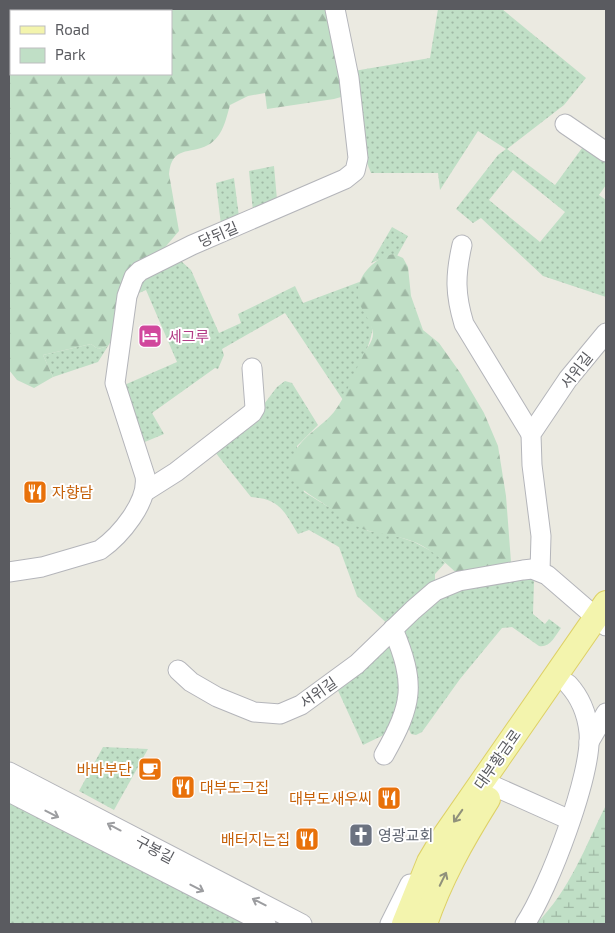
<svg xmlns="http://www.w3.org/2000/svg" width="615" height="933" font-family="'Exo 2','Noto Sans KR',sans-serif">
<defs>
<pattern id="green-dots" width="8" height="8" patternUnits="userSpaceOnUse" patternTransform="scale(1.25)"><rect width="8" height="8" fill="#c0dfc6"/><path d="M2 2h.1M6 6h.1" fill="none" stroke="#9fb8a4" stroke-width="1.8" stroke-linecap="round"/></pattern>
<pattern id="forest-firs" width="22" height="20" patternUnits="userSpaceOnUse" patternTransform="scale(1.25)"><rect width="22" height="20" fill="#c0dfc6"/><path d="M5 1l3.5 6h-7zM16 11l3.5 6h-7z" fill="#9fb8a4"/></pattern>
<pattern id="wetland-marsh" width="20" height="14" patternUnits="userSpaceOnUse" patternTransform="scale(1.25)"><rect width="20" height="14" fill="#c0dfc6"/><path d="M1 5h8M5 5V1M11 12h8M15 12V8" fill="none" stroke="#9fb8a4"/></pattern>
</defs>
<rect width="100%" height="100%" fill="#ebeae1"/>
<!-- green -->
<g fill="url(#green-dots)" fill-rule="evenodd">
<path d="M438,9H502L586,78L564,105L507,149L555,185L585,144L606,159V185L599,195L606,200V297L543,276L481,218L473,223L456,209L498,155L506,149L478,131L440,190L438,173H371L362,150L354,71L430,58ZM513,170L565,212L540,242L489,200Z"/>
<path d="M274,166L277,200L253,211L249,171Z"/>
<path d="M234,178L239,217L221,225L216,183Z"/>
<path d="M392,227L408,236L397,256L394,254L371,263Z"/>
<path d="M181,261L191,270L219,333L241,323L238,314L295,286L303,303L362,281C353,311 370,307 372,328C374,340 350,387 343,400L285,313L222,349L224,355L218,369L215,368L152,413L164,434L140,444L122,386L177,362L146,290L132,296L141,279Z"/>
<path d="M91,344L98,349L108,346L98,362L53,377L43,355Z"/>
<path d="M285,381L292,383L318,425L297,446L304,492L368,531L390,534L414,542L435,553L445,563L435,574V584L391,627L357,596L339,547L309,530L298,534C284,511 280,499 251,497L215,452L252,420L277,387Z"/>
<path d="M525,576L533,578L534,582L533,614L545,624L549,619L561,628C555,636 550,648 539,646L512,627L502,628L460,679L422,732L416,735L411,734L408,727L401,628L442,593Z"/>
<path d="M392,644L404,691L392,731L363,745L335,684Z"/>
<path d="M103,747L148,749L114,810L79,791Z"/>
<path d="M9,799L252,924H9Z"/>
</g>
<!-- forest -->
<g fill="url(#forest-firs)" fill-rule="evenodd">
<path d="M9,9H329L344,93L341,97L334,99L267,109L265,93L248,96L230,105C226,119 223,137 208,145C189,155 172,145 169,174L179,231L161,252L152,258L116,333L108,346L98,349L91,344L43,355L53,377L34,388L17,380L9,370ZM11,11H171V74H11Z"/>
<path d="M394,254L403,258L408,267L411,296L423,330L439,343L461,374L484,413L498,446L506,496L511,562L509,565L459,575C445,563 434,551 417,543C401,536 385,535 369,531C353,527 340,515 327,506C312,495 283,483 292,459C300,436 320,429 334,412C347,395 352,376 362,358C365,350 373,342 373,334C372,320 359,310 358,296C356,275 376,257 394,254Z"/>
</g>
<!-- wetland -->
<path fill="url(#wetland-marsh)" d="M606,805V924H536C570,890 585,847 606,805Z"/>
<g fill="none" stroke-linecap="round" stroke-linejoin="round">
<!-- minor casing -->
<g stroke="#b4b5ba" stroke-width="21">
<g id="minor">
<path d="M565,124L606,152"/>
<path d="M462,245C455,276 455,294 464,324L531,434"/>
<path d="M146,491L176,472L252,413L255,408L252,368"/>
<path d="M540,571L541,536L532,465L531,434L568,379L606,333"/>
<path d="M9,572L42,567L100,550C120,536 149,502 145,476L115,383L127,296L134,277L140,271L192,245L345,179L355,171L358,158L349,78L335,9"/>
<path d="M178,670L191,682L217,697L254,712L280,714L301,705L357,664L413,610L435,591L459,581L523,570L532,569L547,575L606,626"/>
<path d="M589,742L606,713"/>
<path d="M384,755C413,704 416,684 393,629"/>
<path d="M9,772L302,924"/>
<path d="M496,787L570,820"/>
<path d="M9,792L266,924"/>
<path d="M390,924L410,884"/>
<path d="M525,924C548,890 593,773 589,732C587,714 580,697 568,684"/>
</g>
</g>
<!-- major casing -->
<g stroke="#ded167" stroke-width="26">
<g id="major">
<path d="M404,924L429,862L445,835L606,603"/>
<path d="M425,924C440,879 463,839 488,799"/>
</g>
</g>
<!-- minor -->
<use href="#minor" stroke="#fff" stroke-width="19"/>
<!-- major -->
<use href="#major" stroke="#f3f4ad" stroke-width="24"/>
</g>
<!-- one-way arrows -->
<defs><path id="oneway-shaft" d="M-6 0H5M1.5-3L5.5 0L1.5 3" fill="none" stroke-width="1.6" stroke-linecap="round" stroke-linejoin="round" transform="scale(1.25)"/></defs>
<g stroke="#9c9da0">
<use href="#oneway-shaft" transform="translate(52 814) rotate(27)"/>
<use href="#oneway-shaft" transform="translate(114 827) rotate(-152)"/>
<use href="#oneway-shaft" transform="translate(197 888) rotate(27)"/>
<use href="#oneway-shaft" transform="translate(259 902) rotate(-153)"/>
</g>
<g stroke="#90917b">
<use href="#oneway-shaft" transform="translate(458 816) rotate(125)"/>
<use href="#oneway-shaft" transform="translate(443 879) rotate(-64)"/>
</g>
<!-- icons -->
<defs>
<g id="hotel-square" transform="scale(1.25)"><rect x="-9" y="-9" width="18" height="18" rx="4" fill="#d1479c" stroke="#fff"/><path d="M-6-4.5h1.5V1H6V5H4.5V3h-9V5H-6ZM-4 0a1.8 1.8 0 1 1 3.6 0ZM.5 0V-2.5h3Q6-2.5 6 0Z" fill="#fff"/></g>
<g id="restaurant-square" transform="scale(1.25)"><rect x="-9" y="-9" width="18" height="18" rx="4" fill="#e8710a" stroke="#fff"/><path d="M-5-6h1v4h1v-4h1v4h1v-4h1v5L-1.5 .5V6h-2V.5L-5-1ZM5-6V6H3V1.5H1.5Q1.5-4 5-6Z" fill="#fff"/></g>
<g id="cafe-square" transform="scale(1.25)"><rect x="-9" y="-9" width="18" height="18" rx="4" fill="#e8710a" stroke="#fff"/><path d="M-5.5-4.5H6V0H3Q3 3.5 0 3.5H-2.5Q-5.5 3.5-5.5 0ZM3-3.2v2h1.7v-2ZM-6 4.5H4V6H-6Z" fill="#fff"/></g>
<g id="church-square" transform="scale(1.25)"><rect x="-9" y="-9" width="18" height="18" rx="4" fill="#6b7280" stroke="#fff"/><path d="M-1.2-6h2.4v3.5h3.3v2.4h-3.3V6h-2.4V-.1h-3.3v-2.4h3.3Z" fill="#fff"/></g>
</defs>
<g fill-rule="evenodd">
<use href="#hotel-square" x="150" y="336"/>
<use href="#restaurant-square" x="35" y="492"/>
<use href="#cafe-square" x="150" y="769"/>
<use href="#restaurant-square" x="183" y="787"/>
<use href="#restaurant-square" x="389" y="798"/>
<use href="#church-square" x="361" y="835"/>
<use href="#restaurant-square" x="307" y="839"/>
</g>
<g text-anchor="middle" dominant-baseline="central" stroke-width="4" stroke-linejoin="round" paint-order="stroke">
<!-- street labels -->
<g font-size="15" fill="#5a5b60" stroke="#fff">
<text transform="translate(218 234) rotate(-23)">당뒤길</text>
<text transform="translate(576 370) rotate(-52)">서위길</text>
<text transform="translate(318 692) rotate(-35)">서위길</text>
<text transform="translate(497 759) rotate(-55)">대부황금로</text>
<text transform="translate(155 849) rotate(28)">구봉길</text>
</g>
<!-- hotel labels -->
<g font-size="15" fill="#b23c85" stroke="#fff" text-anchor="start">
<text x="168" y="336">세그루</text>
</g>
<!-- food labels -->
<g font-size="15" fill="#c56008" stroke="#fff" text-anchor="end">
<text x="52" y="492" text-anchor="start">자향담</text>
<text x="132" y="769">바바부단</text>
<text x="200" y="787" text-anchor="start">대부도그집</text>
<text x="372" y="798">대부도새우씨</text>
<text x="290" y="839">배터지는집</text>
</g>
<!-- worship labels -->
<g font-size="15" fill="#5b616d" stroke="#fff" text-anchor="start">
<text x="378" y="835">영광교회</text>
</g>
</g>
<!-- border -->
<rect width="615" height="933" fill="none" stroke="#5a5b60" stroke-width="20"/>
<!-- legend -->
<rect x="10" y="10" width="162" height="65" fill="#ffffff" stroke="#bdbdbf"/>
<rect x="20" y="26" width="25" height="8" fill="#f3f4ad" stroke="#bdbdbf"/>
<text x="55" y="35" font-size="15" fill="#5a5b60">Road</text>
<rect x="20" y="48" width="25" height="15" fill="#c0dfc6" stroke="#bdbdbf"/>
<text x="55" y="60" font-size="15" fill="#5a5b60">Park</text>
</svg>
